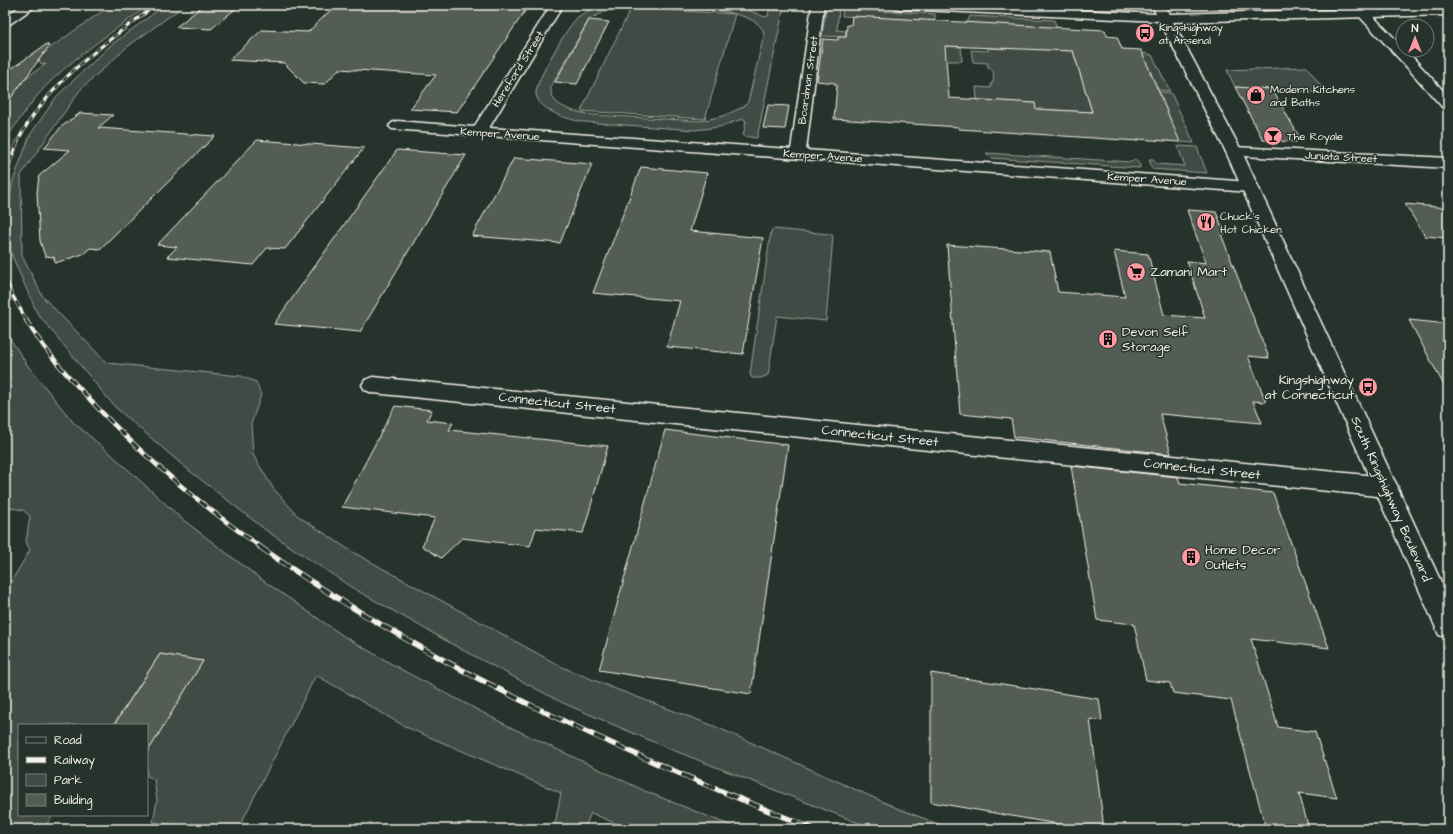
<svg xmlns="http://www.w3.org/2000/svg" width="1453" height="834" font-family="'Architects Daughter',sans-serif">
<rect width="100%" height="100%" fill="#26332d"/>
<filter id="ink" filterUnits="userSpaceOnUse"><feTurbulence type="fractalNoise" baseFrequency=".025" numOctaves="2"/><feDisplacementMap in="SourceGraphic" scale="8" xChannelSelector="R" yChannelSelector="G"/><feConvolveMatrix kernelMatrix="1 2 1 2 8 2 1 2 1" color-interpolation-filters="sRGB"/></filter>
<g filter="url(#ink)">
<!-- green -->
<g fill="#414b45" stroke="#9a9e96" fill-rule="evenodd">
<path d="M111,5H149C117,29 81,52 52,80C33,98 19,120 5,141V103L9,100L17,89L11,88L46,64L40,63L39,59L50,48Z"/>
<path d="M165,5H185L127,47L80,90L21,175L22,256L43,297L107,363L241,376L256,382L261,395L251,424L253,455L273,488L298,516L351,551L562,667L613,688L714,726L899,809L952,829H874L670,749L563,703L459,648L351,587L267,531L186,468L115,407L37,313L12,256L7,223L12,184L30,135L57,96L111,45Z"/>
<path d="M606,5L726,6L748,10L765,17L768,16L769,10L783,11L757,138L743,136L746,121L743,119L719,127L695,130L584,122C569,120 539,111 536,94C534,83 569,24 578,17C586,11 596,7 606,5ZM644,6C667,8 762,5 764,35L748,102L743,107L723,116L701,121L593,115C577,112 549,108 551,87L589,19L607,11L620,8Z"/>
<path d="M1195,5H1415L1236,10L1217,9Z"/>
<path d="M631,8L735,14L705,119L581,111Z"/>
<path d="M826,8L839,9L837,30L846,31L845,37L822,36Z"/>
<path d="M843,9L935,14V21L842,16Z"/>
<path d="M970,16L1054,20L1057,28L967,23Z"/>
<path d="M941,46L961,47L962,61H946Z"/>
<path d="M1007,47L1073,51L1092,112L1036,109L1035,103L977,100L976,87L991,88V83H993C994,77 994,73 991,68H988V63L973,62L971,50L988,51V48L1007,49Z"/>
<path d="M1142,53L1152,55L1170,91L1158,90Z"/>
<path d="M1307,67L1326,93L1235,87L1227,70Z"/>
<path d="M1159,92L1171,93L1194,143L1179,142Z"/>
<path d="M1179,146L1197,147L1207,173L1152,169L1149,159H1153L1157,164L1185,166L1178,147Z"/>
<path d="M986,153L1131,162L1135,159L1140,165V168L991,158Z"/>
<path d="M773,229L830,234L833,236L826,321L777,316L768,375L761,378H752L750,374L771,231Z"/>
<path d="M5,331L28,366L73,422L112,455L182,519L258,577L345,637L404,671L510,727L645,791L739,829H629L591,813L584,829H554L561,793L406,727L316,675L238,829H188L189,827L153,822L157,800L154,779L147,776V753L203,661L160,654L113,725H19V815H53L44,829H5V592L30,550L26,542L30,516L23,510L5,507Z"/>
</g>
<!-- building -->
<g fill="#525c55" stroke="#f4f1e8" fill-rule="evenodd">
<path d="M204,5H240L211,29L176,27Z"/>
<path d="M336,5H529L457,112L410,109L436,75L339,69L325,84L304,83L284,63L229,60L262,30L308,32Z"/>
<path d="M852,16L1105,30L1107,36L1117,37L1122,49L1141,50L1180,142L1138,139V141L959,129V127L834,119L837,85H835V83L817,81L823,39L838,40V37H846L847,25H851ZM945,46L1073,51L1092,112L1036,109L1035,103L949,98Z"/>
<path d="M589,20L609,22L577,84L555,82Z"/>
<path d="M47,44L49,46L5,106V73Z"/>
<path d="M1235,87L1272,89L1301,140L1295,139L1297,142L1263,140Z"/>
<path d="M768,105L789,106L785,129L763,128Z"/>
<path d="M80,113L113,115L98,128L215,136L100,249L90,248L83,254L55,263L54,257L45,256L40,241L37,193L39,176L70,150L44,148L61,127Z"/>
<path d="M257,140L364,148L285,249L267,248L253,265L167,257L177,247L157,245Z"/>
<path d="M397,150L466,155L360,332L274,324Z"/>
<path d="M514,158L592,164L560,243L472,236Z"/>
<path d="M641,167L707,173L690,231L763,238L743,354L667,347L680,301L593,293Z"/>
<path d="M1405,204L1448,208V238L1425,236Z"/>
<path d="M1187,210L1216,212L1225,234H1221L1269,358L1248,356L1266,402L1253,401L1262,423L1160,414L1171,454L1014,437L1011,419L960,414L947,245L1050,252L1058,292L1125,297L1114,251L1148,254L1164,315L1205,318L1187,261L1206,263Z"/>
<path d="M1409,320L1448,324V393Z"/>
<path d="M395,406L432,410L427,420L453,423L449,430L608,446L583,533L536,528L530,546L462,538L441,558L422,546L435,518L342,507Z"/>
<path d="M665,430L788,445L751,694L599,670Z"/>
<path d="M1071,466L1178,477L1180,483L1273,493L1329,648L1251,639L1278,727L1315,732L1337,798L1299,793L1309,829H1266L1231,700L1173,693L1170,683L1146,680L1134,624L1097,620Z"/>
<path d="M160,654L203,661L147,753V725H114Z"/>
<path d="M931,673L1099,699L1102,721L1090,719L1104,829H1086L931,802Z"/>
</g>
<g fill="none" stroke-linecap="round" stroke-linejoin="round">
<!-- minor casing -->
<g stroke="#f4f1e8" stroke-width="3">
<g id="minor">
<path d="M22,5H37L10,24L5,25V16Z"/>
<path d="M551,5H563L489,128L791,149L812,5H824L806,150L1250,182L1256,183L1258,187L1256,191L1250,192L392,129L389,126L392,123L397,121L474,127Z"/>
<path d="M1363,9L1367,10L1403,47V50H1406L1448,96V109L1443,108L1405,65L1359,16L1357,13L1359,10Z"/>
<path d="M1234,147L1448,158V168L1228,155L1226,152L1228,149Z"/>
<path d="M373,377L1386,477L1394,480L1398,487L1394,494L1386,497L373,393L365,390L362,385L365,380Z"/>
</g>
</g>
<!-- major casing -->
<g stroke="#f4f1e8" stroke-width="3">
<path id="major" d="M893,5H978L1156,14L1152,5H1164L1170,14L1448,7V15L1173,22L1242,152L1448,597V638L1439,635L1226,152L1160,21L899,9L895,8Z"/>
</g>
<!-- minor -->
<use href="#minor" fill="#26332d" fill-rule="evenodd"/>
<!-- major -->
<use href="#major" fill="#26332d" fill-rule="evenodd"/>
<!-- rail-far3 casing -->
<g stroke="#f4f1e8" stroke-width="3">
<path id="rail-far3" d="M17,142C47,84 104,43 156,5"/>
</g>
<!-- rail-far2 casing -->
<g stroke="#f4f1e8" stroke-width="3.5">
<g id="rail-far2">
<path d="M5,175L18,141"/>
<path d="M5,276L11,293L27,321"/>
</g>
</g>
<!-- rail-far1 casing -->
<g stroke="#f4f1e8" stroke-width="4.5">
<path id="rail-far1" d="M26,320C42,346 62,370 83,392C136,451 197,502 262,548"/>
</g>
<!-- rail casing -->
<g stroke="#f4f1e8" stroke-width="5.5">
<path id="rail" d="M260,547C431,667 621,752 814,829"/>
</g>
<!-- rail-far3 -->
<use href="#rail-far3" stroke="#26332d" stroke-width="2" stroke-dasharray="5.5" stroke-linecap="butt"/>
<!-- rail-far2 -->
<use href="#rail-far2" stroke="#26332d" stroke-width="2.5" stroke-dasharray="7" stroke-linecap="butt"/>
<!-- rail-far1 -->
<use href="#rail-far1" stroke="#26332d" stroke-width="3" stroke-dasharray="9" stroke-linecap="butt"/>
<!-- rail -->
<use href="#rail" stroke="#26332d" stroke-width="4" stroke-dasharray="12" stroke-linecap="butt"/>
</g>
</g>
<!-- icons -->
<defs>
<g id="bus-disc" transform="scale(1)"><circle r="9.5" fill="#ff9aa2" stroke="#26332d"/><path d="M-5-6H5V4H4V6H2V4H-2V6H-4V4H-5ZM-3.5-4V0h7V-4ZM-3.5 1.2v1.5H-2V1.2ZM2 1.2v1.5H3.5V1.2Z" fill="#111"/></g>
<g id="shop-disc" transform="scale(1)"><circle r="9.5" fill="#ff9aa2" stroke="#26332d"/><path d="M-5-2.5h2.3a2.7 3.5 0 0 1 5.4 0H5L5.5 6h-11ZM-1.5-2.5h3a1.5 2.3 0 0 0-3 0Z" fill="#111"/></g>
<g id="bar-disc" transform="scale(1)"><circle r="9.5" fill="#ff9aa2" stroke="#26332d"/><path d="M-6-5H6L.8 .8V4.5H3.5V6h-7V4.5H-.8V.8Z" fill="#111"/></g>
<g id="restaurant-disc" transform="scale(1)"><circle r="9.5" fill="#ff9aa2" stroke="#26332d"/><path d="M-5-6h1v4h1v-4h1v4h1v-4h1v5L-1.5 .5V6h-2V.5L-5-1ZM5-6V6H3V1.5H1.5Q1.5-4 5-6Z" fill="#111"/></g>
<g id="supermarket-disc" transform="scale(1)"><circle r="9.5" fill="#ff9aa2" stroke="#26332d"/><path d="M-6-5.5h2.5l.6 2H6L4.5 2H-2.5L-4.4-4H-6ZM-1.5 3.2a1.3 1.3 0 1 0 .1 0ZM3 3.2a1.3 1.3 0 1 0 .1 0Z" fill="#111"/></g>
<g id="building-disc" transform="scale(1)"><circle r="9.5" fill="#ff9aa2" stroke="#26332d"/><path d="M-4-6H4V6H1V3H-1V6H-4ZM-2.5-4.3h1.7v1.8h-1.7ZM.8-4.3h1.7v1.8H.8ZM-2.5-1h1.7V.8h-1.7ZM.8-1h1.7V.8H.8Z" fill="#111"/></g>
</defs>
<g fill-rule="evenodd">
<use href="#bus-disc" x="1145" y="33"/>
<use href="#shop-disc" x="1256" y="95"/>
<use href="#bar-disc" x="1273" y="136"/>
<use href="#restaurant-disc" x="1206" y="222"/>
<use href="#supermarket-disc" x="1136" y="272"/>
<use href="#building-disc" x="1108" y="339"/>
<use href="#bus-disc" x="1368" y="387"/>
<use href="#building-disc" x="1191" y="557"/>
</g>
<g text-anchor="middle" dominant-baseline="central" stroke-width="3" stroke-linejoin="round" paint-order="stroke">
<!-- far-poi labels -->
<g font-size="11" fill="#f4f1e8" stroke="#26332d" text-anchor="start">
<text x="1159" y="27">Kingshighway<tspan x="1159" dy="13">at Arsenal</tspan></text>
<text x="1270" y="89">Modern Kitchens<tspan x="1270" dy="13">and Baths</tspan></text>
<text x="1287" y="136">The Royale</text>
<text x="1220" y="216">Chuck's<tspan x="1220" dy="13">Hot Chicken</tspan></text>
</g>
<!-- far-street labels -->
<g font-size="11" fill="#f4f1e8" stroke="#26332d">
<text transform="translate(518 69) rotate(-58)">Hereford Street</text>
<text transform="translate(808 80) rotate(-82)">Boardman Street</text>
<text transform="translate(500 134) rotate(4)">Kemper Avenue</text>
<text transform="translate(823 156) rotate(4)">Kemper Avenue</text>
<text transform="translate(1341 157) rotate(3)">Juniata Street</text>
<text transform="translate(1147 179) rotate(4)">Kemper Avenue</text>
</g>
<!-- poi labels -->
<g font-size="13" fill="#f4f1e8" stroke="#26332d" text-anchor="start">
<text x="1150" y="272">Zamani Mart</text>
<text x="1122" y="332">Devon Self<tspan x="1122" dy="15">Storage</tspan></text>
<text x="1354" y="380" text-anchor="end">Kingshighway<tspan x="1354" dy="15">at Connecticut</tspan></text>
<text x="1205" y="550">Home Decor<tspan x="1205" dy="15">Outlets</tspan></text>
</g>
<!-- street labels -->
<g font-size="13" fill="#f4f1e8" stroke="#26332d">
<text transform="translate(557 403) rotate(6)">Connecticut Street</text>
<text transform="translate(880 436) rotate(6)">Connecticut Street</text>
<text transform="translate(1202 469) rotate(6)">Connecticut Street</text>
<text transform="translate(1391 499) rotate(66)">South Kingshighway Boulevard</text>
</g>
</g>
<!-- margin -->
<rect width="1453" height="834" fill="none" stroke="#26332d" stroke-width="20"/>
<rect x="10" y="10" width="1433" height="814" fill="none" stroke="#f4f1e8" stroke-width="1.5" filter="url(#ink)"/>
<!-- legend -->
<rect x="18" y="724" width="130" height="92" fill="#26332d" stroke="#787f78"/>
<rect x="26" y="737" width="20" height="6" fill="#26332d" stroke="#787f78"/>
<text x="54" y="744" font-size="12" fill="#f4f1e8">Road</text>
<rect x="26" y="757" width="20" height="6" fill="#f4f1e8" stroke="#787f78"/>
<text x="54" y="764" font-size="12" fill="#f4f1e8">Railway</text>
<rect x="26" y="774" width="20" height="12" fill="#414b45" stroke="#787f78"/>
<text x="54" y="784" font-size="12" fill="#f4f1e8">Park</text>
<rect x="26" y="794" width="20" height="12" fill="#525c55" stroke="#787f78"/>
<text x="54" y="804" font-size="12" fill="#f4f1e8">Building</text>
<!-- north arrow -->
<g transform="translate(1415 38)"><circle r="19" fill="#26332d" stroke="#787f78"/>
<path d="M0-3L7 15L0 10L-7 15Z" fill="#ff9aa2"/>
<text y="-6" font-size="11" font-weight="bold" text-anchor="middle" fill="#f4f1e8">N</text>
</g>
</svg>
